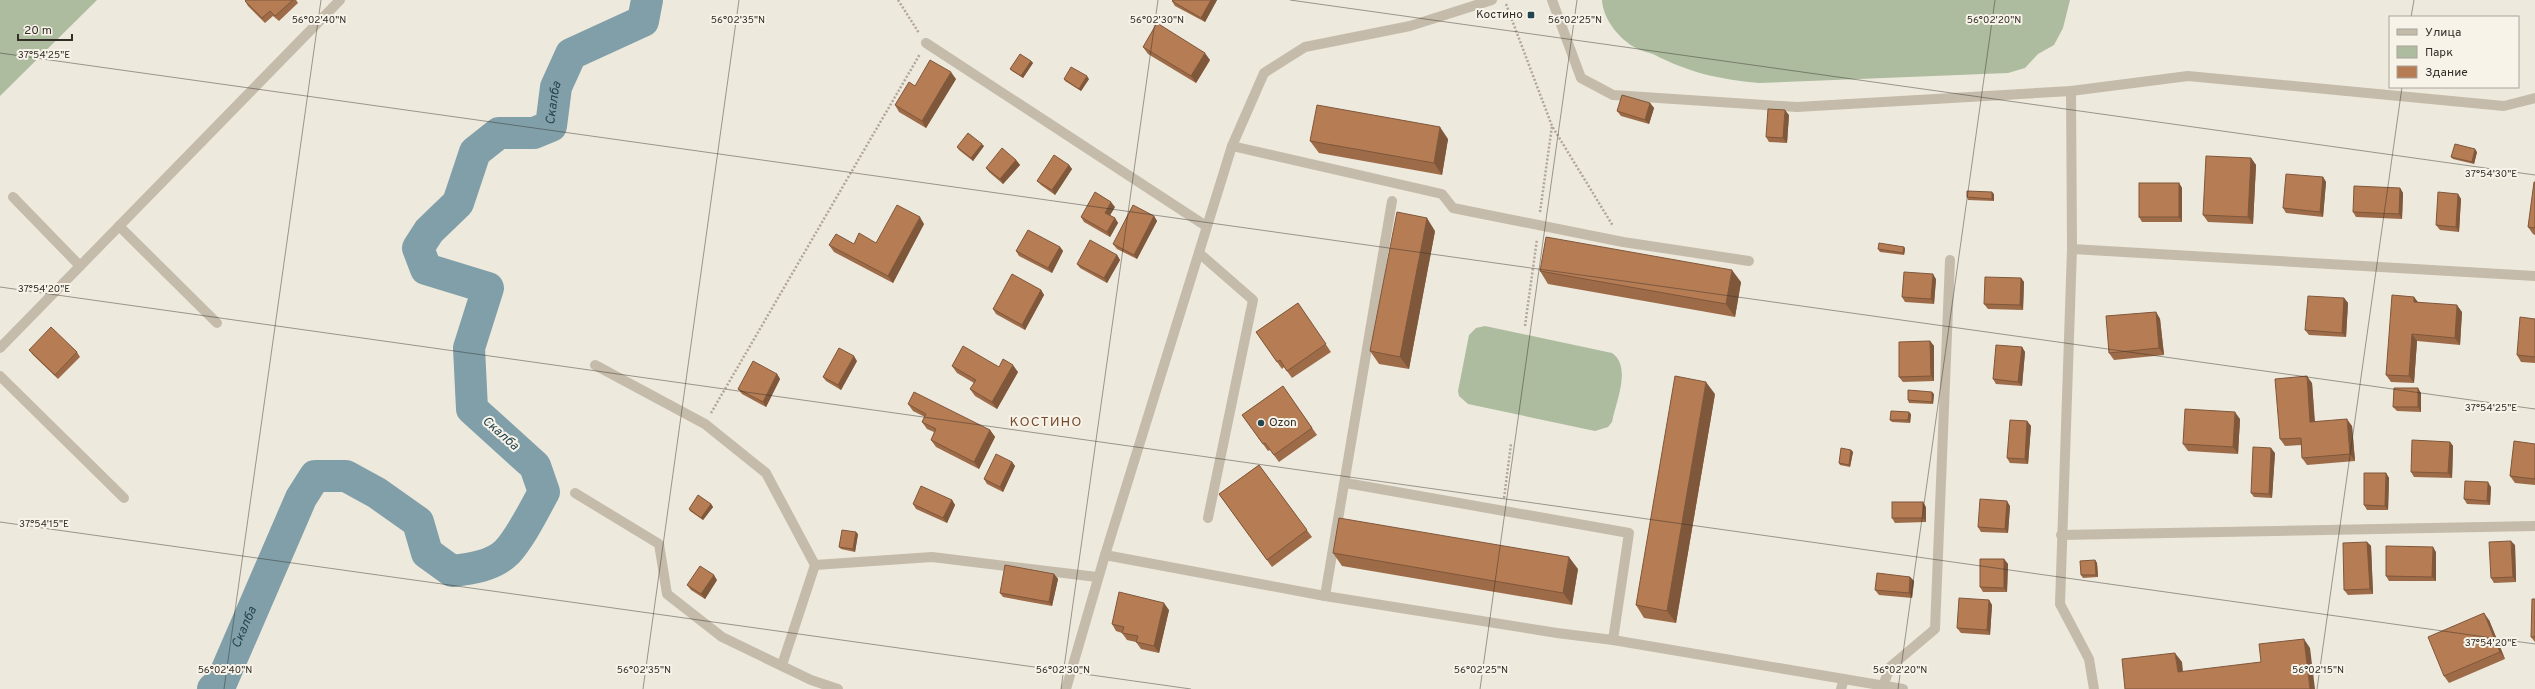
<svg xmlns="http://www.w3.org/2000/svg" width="2535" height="689" font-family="Overpass,sans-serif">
<rect width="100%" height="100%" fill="#eee9dd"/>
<!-- green -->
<g fill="#adbc9f">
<path d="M0,0H97L0,96Z"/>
<path d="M1602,0H2070L2063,28L2054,45L2038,54L2025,68L2008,73L1759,83C1718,79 1690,73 1653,54C1648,52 1641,51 1636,48C1619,39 1603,19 1602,0Z"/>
<path d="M1485,326L1612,353C1632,367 1616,401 1612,422L1608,427L1595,431L1468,404L1459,396L1458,391L1469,335L1476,328Z"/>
</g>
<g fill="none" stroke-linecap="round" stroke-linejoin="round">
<!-- river -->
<path stroke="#809fa8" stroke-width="32" id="s1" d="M213,689L222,681L301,498L315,476H346L377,493L418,522L427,553L452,571C470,569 493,566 507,552C521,537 534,510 544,492L535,466L472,409L469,348L488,288L426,269L418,248L429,231L458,203L475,152L499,133H534L551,126L556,87L571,54L643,21L647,0"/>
<!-- path -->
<g stroke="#b1a595" stroke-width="2.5" stroke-dasharray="2 2" stroke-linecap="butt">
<path d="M898,0L919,33"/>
<path d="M1506,4L1552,126L1613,226"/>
<path d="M1540,212L1552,126"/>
<path d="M1525,326L1537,239"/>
<path d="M711,413L920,54"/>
<path d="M1504,498L1511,444"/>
</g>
<!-- service -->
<g stroke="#c5bbaa" stroke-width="10">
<path d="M1552,0L1581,78L1613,95L1797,107L2071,91L2188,76L2504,106L2535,98"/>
<path d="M926,43L1206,226"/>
<path d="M2071,91L2072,249L2060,604L2089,659L2094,689"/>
<path d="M1232,146L1442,194L1453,208L1623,242L1749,261"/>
<path d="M13,197L80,266"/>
<path d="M119,226L217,323"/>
<path d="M2072,249L2535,276"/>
<path d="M1199,253L1253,300L1208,518"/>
<path d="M0,348L340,0"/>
<path d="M595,365L705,424L766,473L815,565L932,557L1097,577"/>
<path d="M0,376L124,498"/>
<path d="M1346,483L1629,533L1613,640"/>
<path d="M575,493L659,544L667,594L722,637L811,680L838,689"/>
<path d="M2061,535L2535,526"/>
<path d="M1325,596L1392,201"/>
<path d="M782,665L815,565"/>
<path d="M1883,686L1890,667L1935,629L1950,260"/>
<path d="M1841,689L1844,679"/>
</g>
<!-- minor -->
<path stroke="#c5bbaa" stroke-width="10" d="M1105,555L1232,146L1264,73L1305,47L1410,26L1492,0"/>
<!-- tertiary -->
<path stroke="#c5bbaa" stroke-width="10" d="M1066,689L1105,555L1325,596L1557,633L1613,640L1903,689"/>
</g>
<!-- wall -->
<g fill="#9d6b48">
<path d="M246,0H296L298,3L279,21L273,16L265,23L248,6L245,1Z"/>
<path d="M1217,0L1205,22L1175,6L1172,1Z"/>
<path d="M1143,47L1210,60L1196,83L1148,54Z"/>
<path d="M1031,61L1033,63L1023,78L1012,71L1010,69Z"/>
<path d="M956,79L926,128L899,112L895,105L915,86Z"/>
<path d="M1064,79H1089L1081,91L1065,81Z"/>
<path d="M1650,103L1654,108L1649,124L1621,116L1617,111Z"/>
<path d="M1789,115L1787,143L1769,142L1766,137Z"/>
<path d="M1448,139L1442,175L1319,153L1310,141Z"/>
<path d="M984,146L973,161L959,150L957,147Z"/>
<path d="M2477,152L2474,164L2453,159L2451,157Z"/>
<path d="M2251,158L2256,165L2253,224L2208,222L2203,215Z"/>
<path d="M1016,160L1020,165L1003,184L989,172L986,168Z"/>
<path d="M1069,165L1072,169L1055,195L1041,185L1037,181Z"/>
<path d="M2323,177L2326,182L2323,217L2286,213L2283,208Z"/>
<path d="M2535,182V235L2533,234L2528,227Z"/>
<path d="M2179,183L2182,188V222H2142L2139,217Z"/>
<path d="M2400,188L2403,193L2402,219L2356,217L2353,212Z"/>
<path d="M1994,194V201L1968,200L1967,197Z"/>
<path d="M2458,194L2461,199L2459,232L2440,230L2436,225Z"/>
<path d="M1115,207L1110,215L1115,218L1118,223L1110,237L1084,222L1081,217Z"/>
<path d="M1154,216L1157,221L1137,259L1117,249L1113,244Z"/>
<path d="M924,224L893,283L834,252L829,245L876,243Z"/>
<path d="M1435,231L1409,369L1379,364L1370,351Z"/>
<path d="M1060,247L1063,251L1052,273L1019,256L1016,251Z"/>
<path d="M1904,247L1905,249L1904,255L1880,252L1878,249Z"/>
<path d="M1117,255L1120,260L1107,283L1080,268L1077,264Z"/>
<path d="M1540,271L1741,282L1735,317L1548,284Z"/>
<path d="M2021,278L2024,282L2023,310L1988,309L1984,304Z"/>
<path d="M1936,279L1934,304L1905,302L1902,297Z"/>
<path d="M1041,290L1044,295L1025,330L996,314L993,309Z"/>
<path d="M2414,297L2418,302L2462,312L2460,345L2417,341L2414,383L2391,382L2386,375Z"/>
<path d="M2344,298L2348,303L2346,337L2309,335L2305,330Z"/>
<path d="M1298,303L1331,352L1292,378L1284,367L1282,369L1256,332Z"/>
<path d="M2156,312L2160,319L2164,355L2114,360L2109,353Z"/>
<path d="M2535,319V363L2521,362L2517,355Z"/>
<path d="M1930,341L1934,346V381L1903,382L1899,377Z"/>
<path d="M2022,347L2025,352L2022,386L1996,384L1993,379Z"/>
<path d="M29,350L77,352L80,357L58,379L33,355Z"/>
<path d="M857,361L841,390L826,381L823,377Z"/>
<path d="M952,366L999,367L1018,372L997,409L975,396L970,389L974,383L957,373Z"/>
<path d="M777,374L780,379L766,407L742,394L738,389Z"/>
<path d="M2312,383L2315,421L2352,426L2355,461L2307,465L2302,458L2301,445L2285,446L2280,439Z"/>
<path d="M1283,386L1317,435L1279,462L1270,450L1268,451L1242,415Z"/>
<path d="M2421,393V412L2397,411L2393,407Z"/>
<path d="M1715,394L1676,623L1644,618L1636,605Z"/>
<path d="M1934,394L1933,404L1909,403L1908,400Z"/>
<path d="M908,404L990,430L995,437L979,469L936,447L931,440L934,432L927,429L922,422L925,417L913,411Z"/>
<path d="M1911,414L1910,423L1892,422L1890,420Z"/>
<path d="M2240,419L2238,454L2188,451L2183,444Z"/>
<path d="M2027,421L2031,426L2028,464L2010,463L2007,458Z"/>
<path d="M2450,442L2453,446L2452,478L2414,477L2411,472Z"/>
<path d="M2535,444V485L2515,483L2510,476Z"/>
<path d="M1851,450L1853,452L1850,467L1840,465L1839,463Z"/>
<path d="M2275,453L2272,498L2254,497L2251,493Z"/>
<path d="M1012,462L1015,466L1003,492L987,484L984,479Z"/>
<path d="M1259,465L1312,537L1272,567L1219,494Z"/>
<path d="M2386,473L2389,478L2388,510H2367L2364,505Z"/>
<path d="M2491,487L2490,505L2467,504L2464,499Z"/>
<path d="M952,500L955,505L947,523L916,509L913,504Z"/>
<path d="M711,504L713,507L703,520L690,511L689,509Z"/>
<path d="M2010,506L2008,533L1981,532L1978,527Z"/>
<path d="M1926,507V522L1895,523L1892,518Z"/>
<path d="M858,534L855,552L841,549L839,547Z"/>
<path d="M2367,542L2371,546L2373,594L2348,595L2344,590Z"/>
<path d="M2515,545L2516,582L2494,583L2491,578Z"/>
<path d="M2436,552V581H2389L2386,576Z"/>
<path d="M1333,553L1578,569L1572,605L1342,566Z"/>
<path d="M2004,559L2008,564L2007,592H1983L1980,587Z"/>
<path d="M2095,560L2097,563L2098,577L2083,578L2081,575Z"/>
<path d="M1054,574L1058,579L1052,606L1003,597L1000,593Z"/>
<path d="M1910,577L1914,581L1912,598L1879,595L1875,590Z"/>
<path d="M717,580L705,599L691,590L687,585Z"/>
<path d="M2535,599V642L2531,637Z"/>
<path d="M1989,600L1992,605L1990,635L1961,633L1957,628Z"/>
<path d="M1169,610L1159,653L1141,649L1136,642L1127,640L1122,633L1116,631L1112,624Z"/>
<path d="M2489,620L2505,659L2449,683L2444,676Z"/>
</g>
<!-- shaded-wall -->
<g fill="#7f573b">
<path d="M1211,0H1217L1205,22L1201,18Z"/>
<path d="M1205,53L1210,60L1196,83L1191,76Z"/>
<path d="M1031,61L1033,63L1023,78L1021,76Z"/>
<path d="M951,72L956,79L926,128L922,121Z"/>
<path d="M1087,76L1089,79L1081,91L1079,89Z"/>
<path d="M1650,103L1654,108L1649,124L1645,120Z"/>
<path d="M1785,110L1789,115L1787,143L1783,138Z"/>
<path d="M1440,127L1448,139L1442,175L1434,163Z"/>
<path d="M982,144L984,146L973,161L971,158Z"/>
<path d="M2475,149L2477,152L2474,164L2472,162Z"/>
<path d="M2251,158L2256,165L2253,224L2248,217Z"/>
<path d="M1016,160L1020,165L1003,184L1000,179Z"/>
<path d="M1069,165L1072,169L1055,195L1052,190Z"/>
<path d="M2323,177L2326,182L2323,217L2320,212Z"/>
<path d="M2179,183L2182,188V222L2179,217Z"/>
<path d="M2400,188L2403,193L2402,219L2399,214Z"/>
<path d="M1992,192L1994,194V201L1992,199Z"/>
<path d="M2458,194L2461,199L2459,232L2456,227Z"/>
<path d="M1111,202L1115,207L1109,217L1105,213Z"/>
<path d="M1154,216L1157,221L1137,259L1134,255Z"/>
<path d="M920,217L924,224L893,283L888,276Z"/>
<path d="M1115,218L1118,223L1110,237L1107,232Z"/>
<path d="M1427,218L1435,231L1409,369L1400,357Z"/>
<path d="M1060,247L1063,251L1052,273L1048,268Z"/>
<path d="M1904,247L1905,249L1904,255L1903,253Z"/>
<path d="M1117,255L1120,260L1107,283L1104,278Z"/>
<path d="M1732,270L1741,282L1735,317L1726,304Z"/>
<path d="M1933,274L1936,279L1934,304L1931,299Z"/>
<path d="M2021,278L2024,282L2023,310L2020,305Z"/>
<path d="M1041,290L1044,295L1025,330L1022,325Z"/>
<path d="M2414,297L2419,304L2414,302Z"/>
<path d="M2344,298L2348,303L2346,337L2342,333Z"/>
<path d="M2457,305L2462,312L2460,345L2455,338Z"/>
<path d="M2156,312L2160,319L2164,355L2159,348Z"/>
<path d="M2412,334L2417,341L2414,383L2409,376Z"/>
<path d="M1930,341L1934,346V381L1931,376Z"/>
<path d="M2022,347L2025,352L2022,386L2018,382Z"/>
<path d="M854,356L857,361L841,390L838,385Z"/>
<path d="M1013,365L1018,372L997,409L992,402Z"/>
<path d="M777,374L780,379L766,407L763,402Z"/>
<path d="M2307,376L2312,383L2315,429L2310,422Z"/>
<path d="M1706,382L1715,394L1676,623L1667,611Z"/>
<path d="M2418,388L2421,393V412L2418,407Z"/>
<path d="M1932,392L1934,394L1933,404L1932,402Z"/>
<path d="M1909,412L1911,414L1910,423L1908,420Z"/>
<path d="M2235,412L2240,419L2238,454L2233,447Z"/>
<path d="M2347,419L2352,426L2355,461L2350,454Z"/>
<path d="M2027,421L2031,426L2028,464L2025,459Z"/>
<path d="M990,430L995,437L979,469L974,462Z"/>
<path d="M2450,442L2453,446L2452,478L2448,473Z"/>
<path d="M2271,448L2275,453L2272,498L2269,494Z"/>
<path d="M1851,450L1853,452L1850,467L1849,465Z"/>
<path d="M1012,462L1015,466L1003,492L1000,487Z"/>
<path d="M2386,473L2389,478L2388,510L2385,506Z"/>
<path d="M2488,482L2491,487L2490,505L2487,501Z"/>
<path d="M952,500L955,505L947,523L943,518Z"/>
<path d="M2007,501L2010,506L2008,533L2005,529Z"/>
<path d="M1923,502L1926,507V522L1923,518Z"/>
<path d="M711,504L713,507L703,520L701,518Z"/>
<path d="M856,532L858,534L855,552L853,549Z"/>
<path d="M2511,541L2515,545L2516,582L2513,577Z"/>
<path d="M2367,542L2371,546L2373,594L2370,589Z"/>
<path d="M2433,547L2436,552V581L2432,577Z"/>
<path d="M1569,557L1578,569L1572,605L1563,593Z"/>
<path d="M2004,559L2008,564L2007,592L2004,588Z"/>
<path d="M2095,560L2097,563L2098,577L2096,575Z"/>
<path d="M1054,574L1058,579L1052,606L1049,602Z"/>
<path d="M714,575L717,580L705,599L701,594Z"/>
<path d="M1910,577L1914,581L1912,598L1909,593Z"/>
<path d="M1989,600L1992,605L1990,635L1987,630Z"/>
<path d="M1164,603L1169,610L1159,653L1154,646Z"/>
<path d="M2484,613L2489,620L2505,659L2500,652Z"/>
<path d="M2304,639L2310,648L2315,689H2310Z"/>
<path d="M2175,653L2182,662L2184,681L2178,672Z"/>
</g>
<!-- building -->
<g fill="#b67c54" stroke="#7f573b">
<path d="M246,0H293L275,16L270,11L262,18L245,1Z"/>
<path d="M1173,0H1211L1201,18L1172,1Z"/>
<path d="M1157,23L1205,53L1191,76L1143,47Z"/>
<path d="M1020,54L1031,61L1021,76L1010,69Z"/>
<path d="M930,60L951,72L922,121L895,105L909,82L915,86Z"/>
<path d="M1071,67L1087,76L1079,89L1064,79Z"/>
<path d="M1622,95L1650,103L1645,120L1617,111Z"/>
<path d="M1317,105L1440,127L1434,163L1310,141Z"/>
<path d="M1768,109L1785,110L1783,138L1766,137Z"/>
<path d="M968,133L982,144L971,158L957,147Z"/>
<path d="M2455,144L2475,149L2472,162L2451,157Z"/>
<path d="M1002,148L1016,160L1000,179L986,168Z"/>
<path d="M1054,155L1069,165L1052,190L1037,181Z"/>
<path d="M2206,156L2251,158L2248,217L2203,215Z"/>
<path d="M2286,174L2323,177L2320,212L2283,208Z"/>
<path d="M2534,182H2535V228L2528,227Z"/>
<rect x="2139" y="183" width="40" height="34"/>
<path d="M2354,186L2400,188L2399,214L2353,212Z"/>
<path d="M1967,191L1992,192V199L1967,197Z"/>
<path d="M1095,192L1111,202L1105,213L1115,218L1107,232L1081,217Z"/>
<path d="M2438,192L2458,194L2456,227L2436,225Z"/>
<path d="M897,205L920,217L888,276L829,245L836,234L854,244L859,233L876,243Z"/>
<path d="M1133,205L1154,216L1134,255L1113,244Z"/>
<path d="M1397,212L1427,218L1400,357L1370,351Z"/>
<path d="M1028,230L1060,247L1048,268L1016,251Z"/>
<path d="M1546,237L1732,270L1726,304L1540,271Z"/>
<path d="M1090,240L1117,255L1104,278L1077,264Z"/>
<path d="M1879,243L1904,247L1903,253L1878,249Z"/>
<path d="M1904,272L1933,274L1931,299L1902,297Z"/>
<path d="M1012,274L1041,290L1022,325L993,309Z"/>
<path d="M1985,277L2021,278L2020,305L1984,304Z"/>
<path d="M2392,295L2414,297V302L2457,305L2455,338L2412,334L2409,376L2386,375Z"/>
<path d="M2308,296L2344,298L2342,333L2305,330Z"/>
<path d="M1298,303L1326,344L1287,371L1280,360L1277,362L1256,332Z"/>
<path d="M2156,312L2159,348L2109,353L2106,316Z"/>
<path d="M2520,317L2535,319V357L2517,355Z"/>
<path d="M51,327L77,352L55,375L29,350Z"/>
<path d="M1930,341L1931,376L1899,377V342Z"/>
<path d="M1996,345L2022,347L2018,382L1993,379Z"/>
<path d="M963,346L999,367L1003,359L1013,365L992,402L970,389L976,380L952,366Z"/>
<path d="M839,348L854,356L838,385L823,377Z"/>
<path d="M753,361L777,374L763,402L738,389Z"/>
<path d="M1675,376L1706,382L1667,611L1636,605Z"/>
<path d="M2307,376L2310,422L2347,419L2350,454L2302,458L2301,438L2280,439L2275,379Z"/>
<path d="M1283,386L1312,428L1274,455L1265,443L1263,444L1242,415Z"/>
<path d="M2394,388H2418V407H2393Z"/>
<path d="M1908,390L1932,392V402L1908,400Z"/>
<path d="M914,392L990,430L974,462L931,440L936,429L922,422L926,414L908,404Z"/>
<path d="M2185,409L2235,412L2233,447L2183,444Z"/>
<path d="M1891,411L1909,412L1908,420H1890Z"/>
<path d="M2010,420L2027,421L2025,459L2007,458Z"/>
<path d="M2412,440L2450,442L2448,473L2411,472Z"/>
<path d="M2514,441L2535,444V479L2510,476Z"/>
<path d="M2253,447L2271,448L2269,494L2251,493Z"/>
<path d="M1841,448L1851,450L1849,465L1839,463Z"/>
<path d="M996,454L1012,462L1000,487L984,479Z"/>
<path d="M1259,465L1307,530L1267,560L1219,494Z"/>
<path d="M2364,473H2386L2385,506L2364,505Z"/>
<path d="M2465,481L2488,482L2487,501L2464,499Z"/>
<path d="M921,486L952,500L943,518L913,504Z"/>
<path d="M698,495L711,504L701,518L689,509Z"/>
<path d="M1980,499L2007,501L2005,529L1978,527Z"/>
<rect x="1892" y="502" width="31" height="16"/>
<path d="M1339,518L1569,557L1563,593L1333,553Z"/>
<path d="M842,530L856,532L853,549L839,547Z"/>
<path d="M2511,541L2513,577L2491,578L2489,542Z"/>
<path d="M2367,542L2370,589L2344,590L2343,543Z"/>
<path d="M2386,546L2433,547L2432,577L2386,576Z"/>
<path d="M1980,559H2004V588L1980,587Z"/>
<path d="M2095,560L2096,575H2081L2080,561Z"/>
<path d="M1005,565L1054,574L1049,602L1000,593Z"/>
<path d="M700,566L714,575L701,594L687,585Z"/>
<path d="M1877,573L1910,577L1909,593L1875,590Z"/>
<path d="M1119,592L1164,603L1154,646L1136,642L1138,636L1122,633L1124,627L1112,624Z"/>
<path d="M1959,598L1989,600L1987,630L1957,628Z"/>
<path d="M2532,599H2535V637H2531Z"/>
<path d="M2484,613L2500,652L2444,676L2428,637Z"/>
<path d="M2304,639L2310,689H2125L2122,659L2175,653L2178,672L2261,662L2259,644Z"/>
</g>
<!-- ticks -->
<path fill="none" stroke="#342e29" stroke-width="1" stroke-opacity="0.45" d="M1290,0L2535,175M2411,17L2414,0M0,53L2535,409M0,287L2535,644M0,522L1191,689M224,689L321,0M643,689L739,0M1061,689L1158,0M1480,689L1577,0M1898,689L1995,0M2317,689L2402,87"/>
<!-- markers -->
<g fill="#24454f" stroke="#f7f3e9" stroke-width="1.5">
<rect x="1527" y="11" width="8" height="8" rx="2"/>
<circle cx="1261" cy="423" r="4"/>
</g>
<g text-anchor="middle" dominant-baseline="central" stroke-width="4" stroke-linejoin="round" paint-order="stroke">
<!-- poi labels -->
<g font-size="12" fill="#342e29" stroke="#f7f3e9" text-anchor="end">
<text x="1523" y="15">Костино</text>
<text x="1269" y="423" text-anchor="start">Ozon</text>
</g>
<!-- water labels -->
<g font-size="13" font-style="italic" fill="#24454f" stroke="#f7f3e9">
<text stroke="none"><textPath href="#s1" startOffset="1092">Скалба</textPath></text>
<text transform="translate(500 434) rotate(42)">Скалба</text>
<text stroke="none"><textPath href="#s1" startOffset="70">Скалба</textPath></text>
</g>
<!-- quarter labels -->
<g font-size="14" letter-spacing="1" fill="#784b2d" stroke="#f7f3e9">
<text x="1046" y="422">КОСТИНО</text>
</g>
</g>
<g font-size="10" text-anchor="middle" fill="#342e29" stroke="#f7f3e9" stroke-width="4" stroke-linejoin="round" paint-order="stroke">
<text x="319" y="23">56°02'40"N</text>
<text x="738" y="23">56°02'35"N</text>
<text x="1157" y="23">56°02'30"N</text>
<text x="1575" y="23">56°02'25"N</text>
<text x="1994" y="23">56°02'20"N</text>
<text x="44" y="58">37°54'25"E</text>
<text x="2491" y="177">37°54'30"E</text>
<text x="44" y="292">37°54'20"E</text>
<text x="2491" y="411">37°54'25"E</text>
<text x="44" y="527">37°54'15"E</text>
<text x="2491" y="646">37°54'20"E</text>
<text x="225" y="673">56°02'40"N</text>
<text x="644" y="673">56°02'35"N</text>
<text x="1063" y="673">56°02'30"N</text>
<text x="1481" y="673">56°02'25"N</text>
<text x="1900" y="673">56°02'20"N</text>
<text x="2318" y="673">56°02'15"N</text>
</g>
<!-- legend -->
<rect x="2389" y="16" width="130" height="72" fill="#f7f3e9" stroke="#a9a49c"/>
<rect x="2397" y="29" width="20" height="6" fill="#c5bbaa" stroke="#a9a49c"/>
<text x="2425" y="36" font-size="12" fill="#342e29">Улица</text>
<rect x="2397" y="46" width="20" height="12" fill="#adbc9f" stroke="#a9a49c"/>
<text x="2425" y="56" font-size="12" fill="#342e29">Парк</text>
<rect x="2397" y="66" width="20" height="12" fill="#b67c54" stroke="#a9a49c"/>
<text x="2425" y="76" font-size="12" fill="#342e29">Здание</text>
<!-- scale -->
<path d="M18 34v6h54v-6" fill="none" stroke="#342e29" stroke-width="2"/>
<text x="24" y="34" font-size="12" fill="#342e29" stroke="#f7f3e9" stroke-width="3" paint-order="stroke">20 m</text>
</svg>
